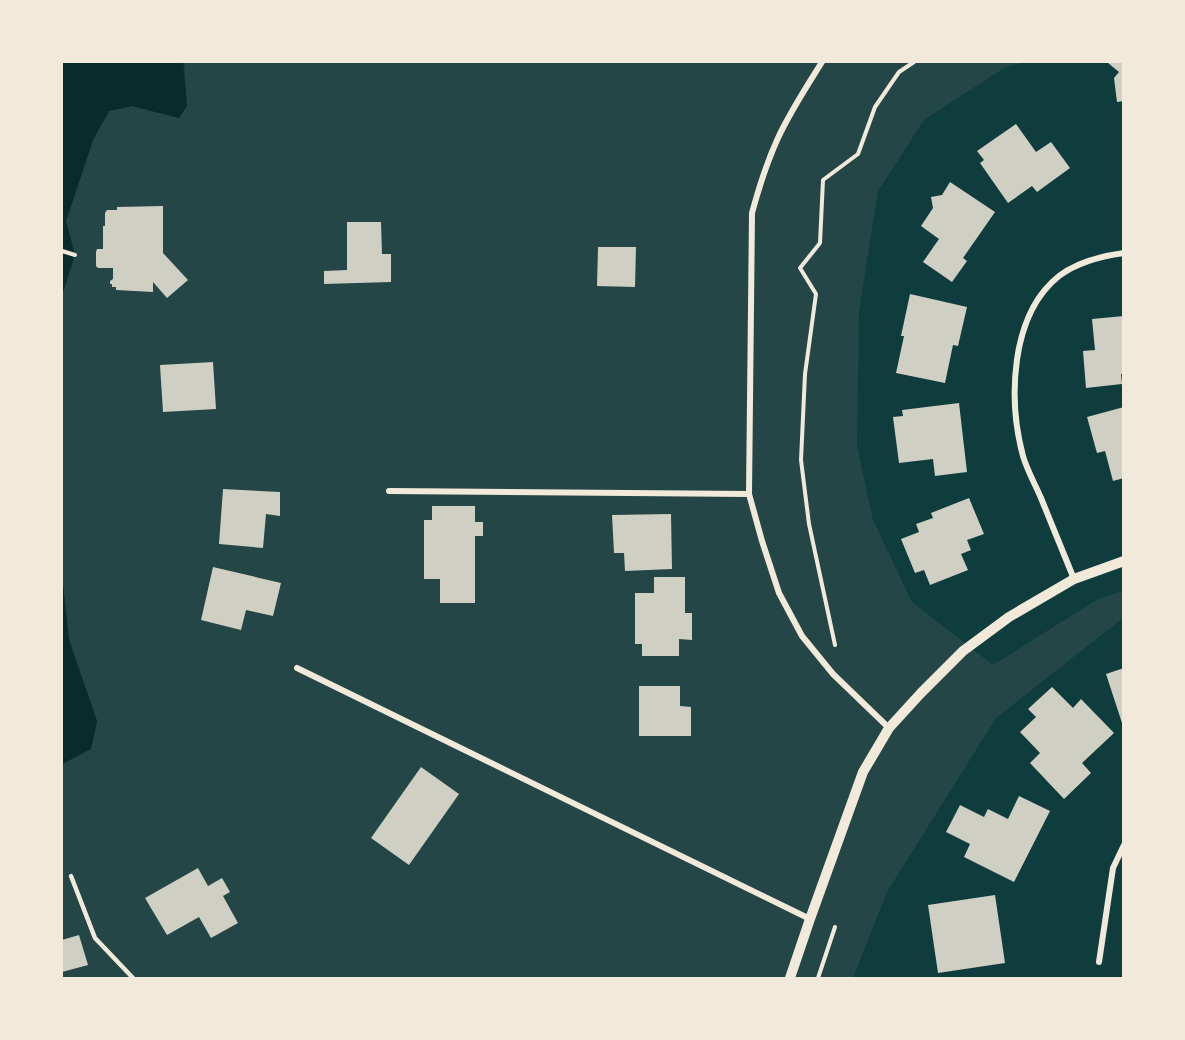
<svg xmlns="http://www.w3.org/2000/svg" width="1185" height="1040" font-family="Lato,sans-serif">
<rect width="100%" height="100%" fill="#0f3d3e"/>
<!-- green -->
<path fill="#244646" d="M184,62H1025L1004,68L924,120L878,191L859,311L857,446L873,520L912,602L993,665L1098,599L1123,591V618L996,718L887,892L853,978H62V764L91,749L97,721L69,640L62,576V295L75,255L66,221L93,140L109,111L132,106L179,118L187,106Z"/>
<!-- water -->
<g fill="#0a2a2b">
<path d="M62,62H183L187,106L179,118L132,106L109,111L93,140L66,221L75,255L62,295Z"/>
<path d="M62,576L69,640L97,721L91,749L62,764Z"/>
</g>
<!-- building -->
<g fill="#cfcfc3">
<path d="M1107,62H1124V101L1117,102L1114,78L1119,72Z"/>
<path d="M1016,124L1036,152L1051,142L1070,168L1037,192L1032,186L1008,203L980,163L984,160L977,151Z"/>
<path d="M950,182L995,212L963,258L967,261L952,282L923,262L939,239L921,226L933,208L931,197L942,195Z"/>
<path d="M163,206V253L188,280L167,298L153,282V292L116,290V287H112V284H110V281L113,279V268H98L96,266V252L97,249H103V226H105V213L107,210H117V207Z"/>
<path d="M347,222H381L382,254H391V282L324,284V271L347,270Z"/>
<path d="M598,247H636L635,287L597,286Z"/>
<path d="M910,294L967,307L958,346L953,345L945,383L896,373L904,336H901Z"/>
<path d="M1124,316V374H1121L1122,384L1086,388L1083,351L1095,350L1092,319Z"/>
<path d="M213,362L216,409L163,412L160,365Z"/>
<path d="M959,403L967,472L935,476L933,459L899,463L893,417L903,416L902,410Z"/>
<path d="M1124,407V478L1113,481L1105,451L1097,453L1087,417Z"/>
<path d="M223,489L280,492V516L266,514L263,548L219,544Z"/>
<path d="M969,498L984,534L967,540L971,550L961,554L968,570L930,585L924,570L915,573L901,539L919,532L916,524L933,518L931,513Z"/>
<path d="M432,506H475V522H483V536H475V603H440V579H424V520H432Z"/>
<path d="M671,514L672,569L625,571L624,553H614L612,515Z"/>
<path d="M213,567L281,583L273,616L246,610L241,630L201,620Z"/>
<path d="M654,577H685V613H692V640L679,639V656H642V644H635V593H654Z"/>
<path d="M1124,668V726H1123L1106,674Z"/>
<path d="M639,686H680V706L691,707V736H639Z"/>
<path d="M1052,687L1073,708L1081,699L1114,733L1082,763L1091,773L1064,799L1030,763L1040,753L1020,732L1036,717L1028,709Z"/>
<path d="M421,767L459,794L409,865L371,838Z"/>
<path d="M1019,796L1050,811L1014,882L964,857L970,844L946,832L960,805L984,817L988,809L1008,819Z"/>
<path d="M198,868L208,886L222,878L230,892L223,896L238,923L211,938L199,917L167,935L145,898Z"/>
<path d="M995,895L1005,963L938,973L928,905Z"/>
<path d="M79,935L88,965L62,972V940Z"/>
</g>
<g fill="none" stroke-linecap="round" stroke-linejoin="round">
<!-- path -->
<g stroke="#f1e9da" stroke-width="4">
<path d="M62,251L75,255"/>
<path d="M835,645L809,524L801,460L805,374L816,294L800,268L820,243L823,180L858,154L875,107L899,72L914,62"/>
<path d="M818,978L835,927"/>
</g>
<!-- service -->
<path stroke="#f1e9da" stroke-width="4.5" d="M71,876L95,938L133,978"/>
<!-- minor -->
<g stroke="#f1e9da" stroke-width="6">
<path d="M822,62C807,86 790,112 778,138C767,162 759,187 752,213L749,494L762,541L779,593L802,636L833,674L889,728"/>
<path d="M389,491L749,494"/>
<path d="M1074,579C1063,552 1052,525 1041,498C1035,484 1027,470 1023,456C1008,400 1010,315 1059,276C1076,263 1102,256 1124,253"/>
<path d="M297,668L810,919"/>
<path d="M1099,962L1113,868L1124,845"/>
</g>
<!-- tertiary -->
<path stroke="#f1e9da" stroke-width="10" d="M790,978L810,919L863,772L889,728L921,693L963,651L1009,617L1074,579L1124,561"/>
</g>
<!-- border -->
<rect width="1185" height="1040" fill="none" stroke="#f1e9da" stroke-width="126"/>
</svg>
